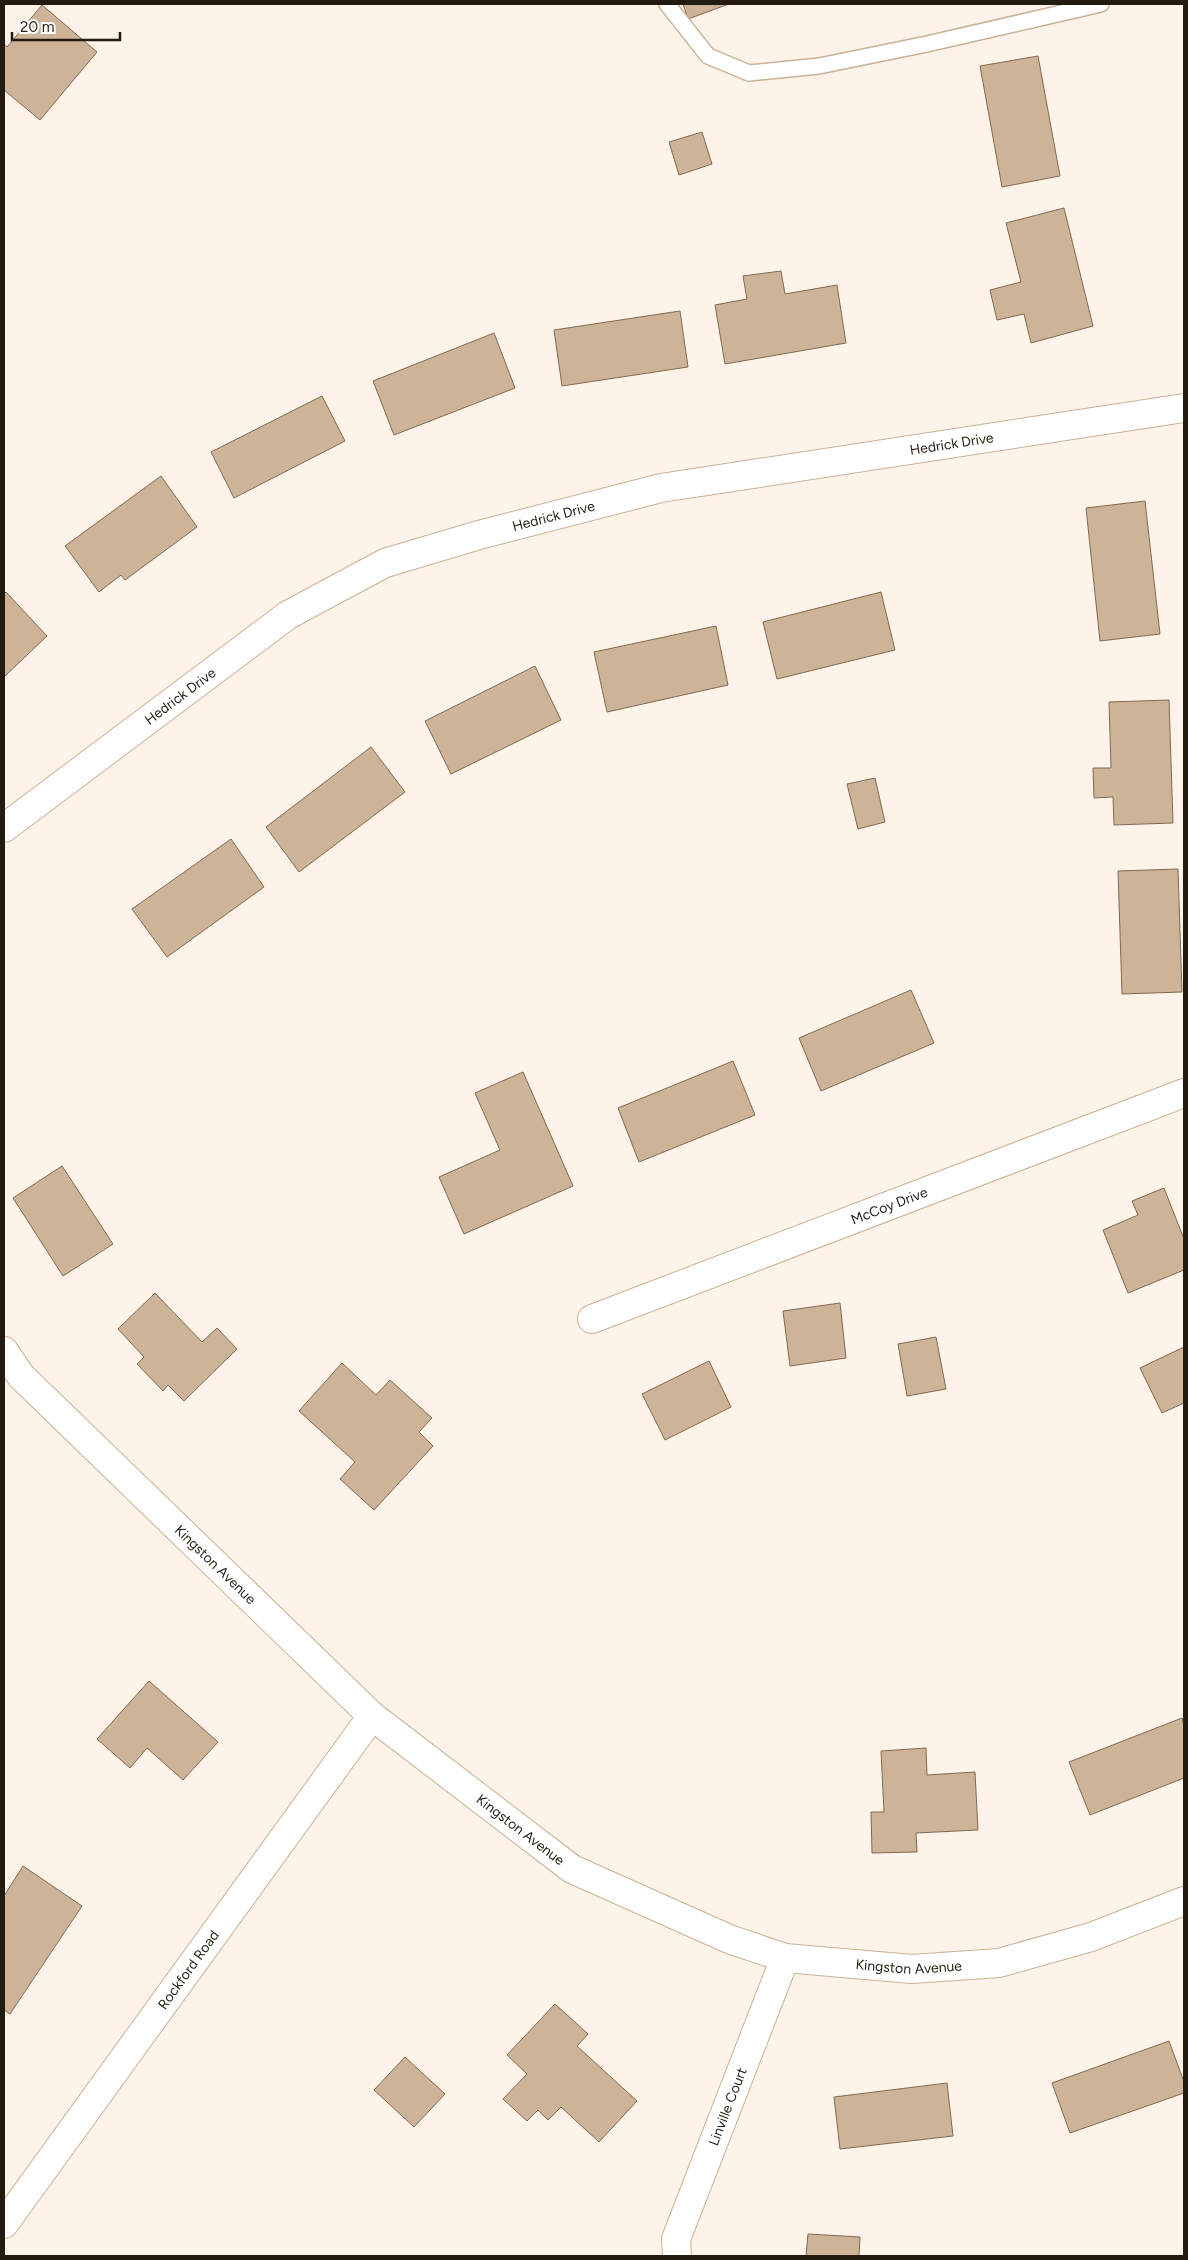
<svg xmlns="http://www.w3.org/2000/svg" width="1188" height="2260" font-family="Figtree,sans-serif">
<rect width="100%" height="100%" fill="#fef3e8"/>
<!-- building -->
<g fill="#cdb397" stroke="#826a50">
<path d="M683,4H729L688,19Z"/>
<path d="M42,5L97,52L40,120L4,90V44L7,47Z"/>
<path d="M1038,56L1060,176L1002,187L980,66Z"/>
<path d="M702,132L712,164L679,175L669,142Z"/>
<path d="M1064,208L1093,326L1031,343L1024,314L997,320L990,290L1021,282L1006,223Z"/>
<path d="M781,271L785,294L837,285L846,343L725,364L715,305L747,299L743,276Z"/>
<path d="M680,311L688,367L562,386L554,330Z"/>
<path d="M494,333L515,388L394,435L373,381Z"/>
<path d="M322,396L345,441L234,498L211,452Z"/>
<path d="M161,476L197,527L125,580L121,575L99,592L65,546Z"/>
<path d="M1145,501L1160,634L1100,641L1086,508Z"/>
<path d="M6,592L47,636L4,677V594Z"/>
<path d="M881,592L895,650L777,679L763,622Z"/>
<path d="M716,626L728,685L607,712L594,652Z"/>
<path d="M535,666L561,720L451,774L425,721Z"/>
<path d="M1169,700L1173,823L1114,825L1113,797L1094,798L1093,768H1111L1109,702Z"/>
<path d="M371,747L405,792L299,872L266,827Z"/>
<path d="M875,778L885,822L858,829L847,784Z"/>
<path d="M231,839L264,887L167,957L132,909Z"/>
<path d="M1178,869L1182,992L1122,994L1118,871Z"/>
<path d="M911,990L934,1043L821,1091L799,1038Z"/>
<path d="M733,1061L755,1115L639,1162L618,1108Z"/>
<path d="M523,1072L573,1186L464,1234L439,1177L500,1150L475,1093Z"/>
<path d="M62,1166L113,1244L63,1276L13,1198Z"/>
<path d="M1164,1188L1184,1239V1270L1128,1293L1103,1230L1138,1215L1132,1201Z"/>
<path d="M155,1293L202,1342L217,1328L237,1349L184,1401L168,1385L163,1391L137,1364L144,1357L118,1329Z"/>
<path d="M840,1303L846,1358L790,1366L783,1311Z"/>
<path d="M936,1337L946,1389L907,1396L898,1344Z"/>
<path d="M1184,1347V1403L1162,1413L1140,1368Z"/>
<path d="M709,1361L731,1407L665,1440L642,1394Z"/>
<path d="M342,1363L376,1395L390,1380L432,1418L419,1432L433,1446L374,1510L340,1479L355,1462L299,1411Z"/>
<path d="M149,1681L218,1742L183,1780L147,1748L130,1768L97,1739Z"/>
<path d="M1182,1718L1184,1725V1778L1090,1815L1069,1762Z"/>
<path d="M926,1748L927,1775L975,1772L978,1830L916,1833L917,1852L872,1853L871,1812H884L881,1751Z"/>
<path d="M23,1866L82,1906L10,2014L4,2010V1896Z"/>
<path d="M555,2004L588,2034L577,2046L637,2101L599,2142L561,2107L548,2120L538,2110L527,2121L503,2099L527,2074L507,2055Z"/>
<path d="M1169,2041L1184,2082V2093L1070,2133L1052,2083Z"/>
<path d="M405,2057L445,2094L414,2127L374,2090Z"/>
<path d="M947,2083L953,2136L840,2149L834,2097Z"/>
<path d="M808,2234L860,2237L859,2256H806Z"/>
</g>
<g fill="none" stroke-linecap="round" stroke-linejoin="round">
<!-- service casing -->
<g stroke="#cbb195" stroke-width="18">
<path id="service" d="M667,4L708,56L749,73L819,66L927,44L1101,4"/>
</g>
<!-- minor casing -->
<g stroke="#cbb195" stroke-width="30">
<g id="minor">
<path id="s1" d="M4,828L288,615L385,563L479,535L661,488L1184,408"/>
<path id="s2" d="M592,1319L1184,1093"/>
<path id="s3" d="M4,1351L21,1376L372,1716L572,1869L729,1939L785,1958L912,1969L999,1963L1091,1937L1184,1901"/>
<path id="s4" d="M4,2224L372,1716"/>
<path id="s5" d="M677,2256L676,2239L785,1958"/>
</g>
</g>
<!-- service -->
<use href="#service" stroke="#fff" stroke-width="15"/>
<!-- minor -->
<use href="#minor" stroke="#fff" stroke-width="28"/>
</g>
<g text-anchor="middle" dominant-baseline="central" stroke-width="5" stroke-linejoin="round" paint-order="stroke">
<!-- street labels -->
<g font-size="14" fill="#241b10" stroke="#fff">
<text stroke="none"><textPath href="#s1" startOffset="1045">Hedrick Drive</textPath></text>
<text stroke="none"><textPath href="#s1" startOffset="640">Hedrick Drive</textPath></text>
<text stroke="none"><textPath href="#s1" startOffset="220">Hedrick Drive</textPath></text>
<text stroke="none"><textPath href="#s2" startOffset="318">McCoy Drive</textPath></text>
<text stroke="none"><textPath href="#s3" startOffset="301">Kingston Avenue</textPath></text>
<text stroke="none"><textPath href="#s3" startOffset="706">Kingston Avenue</textPath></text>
<text stroke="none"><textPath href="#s3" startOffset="1126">Kingston Avenue</textPath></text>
<text stroke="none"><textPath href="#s4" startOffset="314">Rockford Road</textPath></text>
<text stroke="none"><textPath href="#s5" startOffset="159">Linville Court</textPath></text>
</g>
</g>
<!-- border -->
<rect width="1188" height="2260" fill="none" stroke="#241b10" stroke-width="10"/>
<!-- scale -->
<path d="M12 32v8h108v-8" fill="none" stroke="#241b10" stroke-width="2.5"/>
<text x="20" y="32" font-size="15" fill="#241b10" stroke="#ffffff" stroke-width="4" paint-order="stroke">20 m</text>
</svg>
